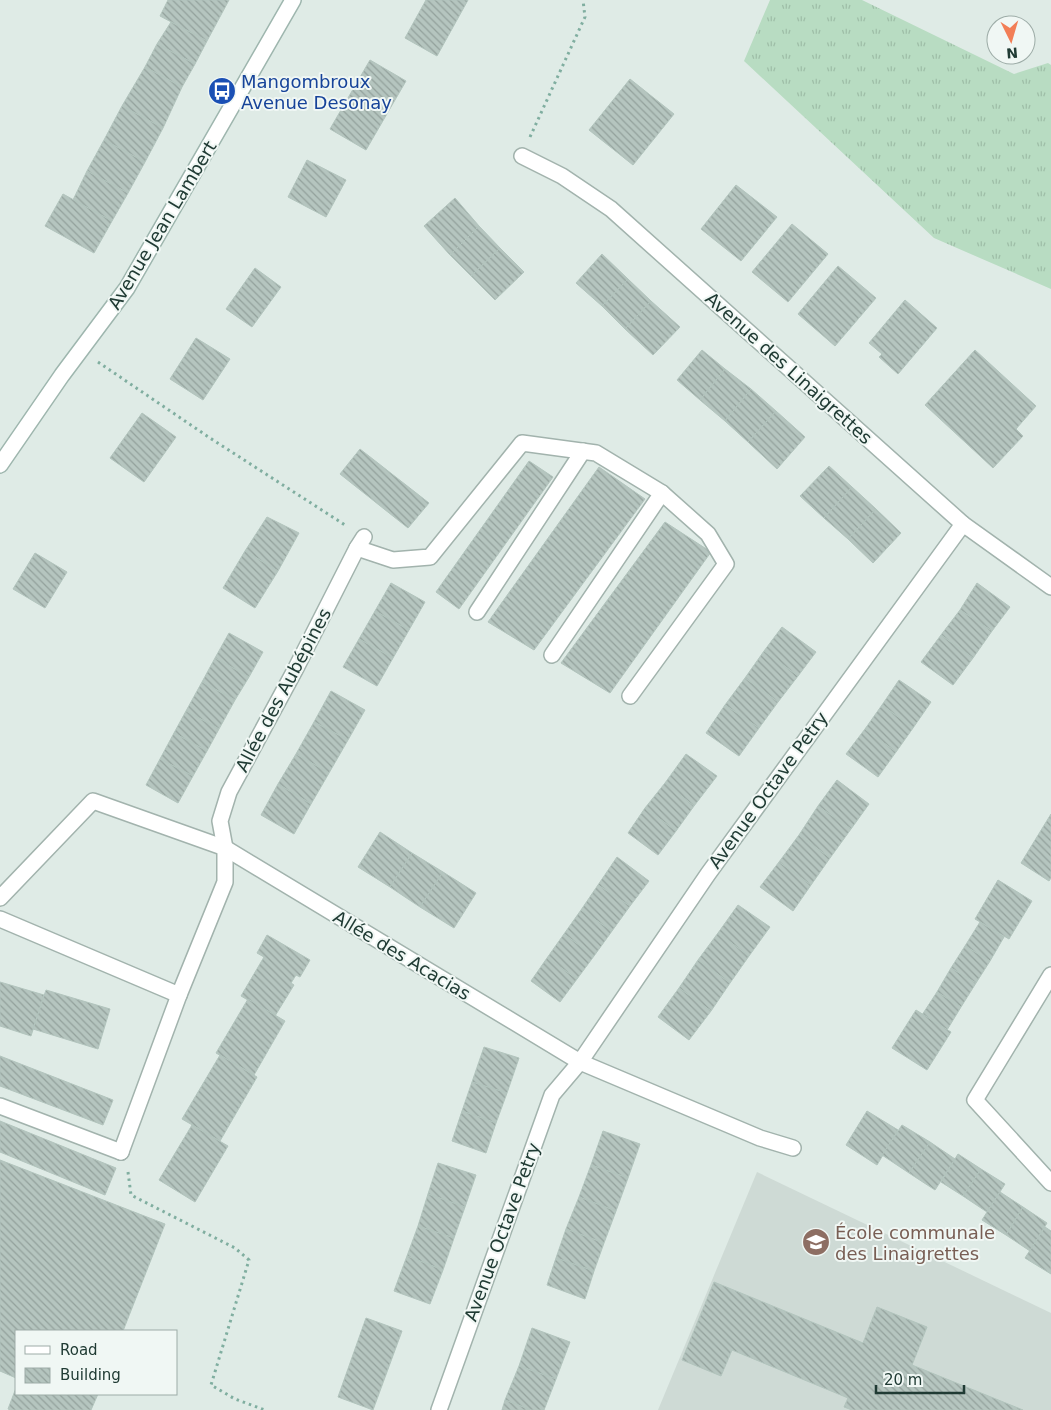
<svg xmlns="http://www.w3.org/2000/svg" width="1051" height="1410" font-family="'DejaVu Sans',sans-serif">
<defs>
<pattern id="grass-tufts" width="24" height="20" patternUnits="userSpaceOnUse" patternTransform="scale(1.25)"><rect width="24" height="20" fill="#b8dcc2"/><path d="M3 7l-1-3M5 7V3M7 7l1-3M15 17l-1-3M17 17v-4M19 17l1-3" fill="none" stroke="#9ebea7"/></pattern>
<pattern id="building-back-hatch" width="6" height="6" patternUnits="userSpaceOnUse" patternTransform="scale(1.25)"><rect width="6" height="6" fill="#b5c5bf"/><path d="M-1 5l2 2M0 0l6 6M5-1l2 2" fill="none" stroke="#93a19c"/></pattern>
</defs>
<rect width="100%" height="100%" fill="#dfebe6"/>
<!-- built -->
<path fill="#cedad5" d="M757,1172L1051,1313V1410H658Z"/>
<!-- grass -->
<path fill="url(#grass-tufts)" d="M770,0H862L1014,74L1048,63L1051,65V289L934,238L744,61Z"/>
<!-- building -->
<g fill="url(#building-back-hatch)" stroke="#b2c4bd">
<path d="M168,0H229L207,41L160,16Z"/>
<path d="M426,0H468L437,56L405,38Z"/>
<path d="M171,22L207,41L195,64L157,44Z"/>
<path d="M157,44L195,64L182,87L145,67Z"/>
<path d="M370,60L406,81L366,150L330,129Z"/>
<path d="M145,67L182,87L163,128L122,106Z"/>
<path d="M630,79L674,114L633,165L589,130Z"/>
<path d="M122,106L163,128L145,162L104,140Z"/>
<path d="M104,140L145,162L128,193L87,171Z"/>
<path d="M307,160L346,180L326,217L288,197Z"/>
<path d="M87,171L128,193L112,221L73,200Z"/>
<path d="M736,185L777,217L741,261L701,229Z"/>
<path d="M63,194L112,221L94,253L45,226Z"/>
<path d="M455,198L479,226L450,255L424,226Z"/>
<path d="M792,224L828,254L788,302L752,272Z"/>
<path d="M479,226L500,248L471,276L450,255Z"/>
<path d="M500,248L524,272L495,300L471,276Z"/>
<path d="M602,254L628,279L602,306L576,283Z"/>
<path d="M838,266L876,298L835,346L798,314Z"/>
<path d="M255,268L281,287L252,327L226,309Z"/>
<path d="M628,279L651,301L625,329L602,306Z"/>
<path d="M905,300L937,328L898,374L879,357L882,354L869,343Z"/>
<path d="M651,301L680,327L653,355L625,329Z"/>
<path d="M196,338L230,359L203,400L170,379Z"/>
<path d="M702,350L725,369L700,400L677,380Z"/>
<path d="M975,350L1036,406L1016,429L1023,436L993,468L925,405Z"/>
<path d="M725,369L751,389L725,421L700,400Z"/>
<path d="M751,389L776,411L748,442L725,421Z"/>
<path d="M776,411L805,437L777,469L748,442Z"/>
<path d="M142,413L176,437L144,482L110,458Z"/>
<path d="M360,449L429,503L408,528L340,474Z"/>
<path d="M529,461L553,477L459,609L436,592Z"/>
<path d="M829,466L852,487L824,518L800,496Z"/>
<path d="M599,467L645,499L534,650L488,622Z"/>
<path d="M852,487L876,509L848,539L824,518Z"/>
<path d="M876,509L901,533L873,563L848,539Z"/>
<path d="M267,517L299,533L278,571L245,551Z"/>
<path d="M665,522L711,552L610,693L561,663Z"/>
<path d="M245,551L278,571L255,608L223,588Z"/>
<path d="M35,553L67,572L45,608L13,589Z"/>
<path d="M391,583L425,602L409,630L375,611Z"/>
<path d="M977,583L1010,607L992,631L960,610Z"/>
<path d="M960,610L992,631L973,658L941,635Z"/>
<path d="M375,611L409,630L393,658L359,639Z"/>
<path d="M782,627L816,652L798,676L764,651Z"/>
<path d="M229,633L263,652L249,677L215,658Z"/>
<path d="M941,635L973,658L953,685L921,662Z"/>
<path d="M359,639L393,658L377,686L343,667Z"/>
<path d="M764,651L798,676L778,702L745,678Z"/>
<path d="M215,658L249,677L235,700L202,682Z"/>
<path d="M745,678L778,702L759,728L725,705Z"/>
<path d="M899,680L931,702L913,728L882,705Z"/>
<path d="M202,682L235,700L219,729L186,711Z"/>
<path d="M331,691L365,710L348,740L314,722Z"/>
<path d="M725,705L759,728L739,756L706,733Z"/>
<path d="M882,705L913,728L896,752L865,729Z"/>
<path d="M186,711L219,729L207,751L174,733Z"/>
<path d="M314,722L348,740L329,773L296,754Z"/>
<path d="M865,729L896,752L878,777L846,754Z"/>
<path d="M174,733L207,751L193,776L160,759Z"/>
<path d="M296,754L329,773L311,804L278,784Z"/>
<path d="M686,754L717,776L694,806L665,783Z"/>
<path d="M160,759L193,776L178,803L146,785Z"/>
<path d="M837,780L869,804L851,829L818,806Z"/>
<path d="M665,783L694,806L676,831L645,808Z"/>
<path d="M278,784L311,804L294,834L261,815Z"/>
<path d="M818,806L851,829L830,858L799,835Z"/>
<path d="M645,808L676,831L658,855L628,833Z"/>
<path d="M1051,814V878L1049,881L1021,863Z"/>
<path d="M380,832L412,853L390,887L358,867Z"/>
<path d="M799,835L830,858L811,885L779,862Z"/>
<path d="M412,853L443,872L420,907L390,887Z"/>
<path d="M617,857L649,881L630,906L598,885Z"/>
<path d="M779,862L811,885L793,911L760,887Z"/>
<path d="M443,872L476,893L454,928L420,907Z"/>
<path d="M998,880L1032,901L1009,939L975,919Z"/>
<path d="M598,885L630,906L612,931L581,910Z"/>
<path d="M738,905L770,927L749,956L718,933Z"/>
<path d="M581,910L612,931L594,956L564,934Z"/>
<path d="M980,922L1004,937L990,961L965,946Z"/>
<path d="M718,933L749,956L730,983L698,960Z"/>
<path d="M564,934L594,956L577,979L547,958Z"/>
<path d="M267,935L310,960L300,977L296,975L291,983L294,985L275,1016L241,996L264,957L257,953Z"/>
<path d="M965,946L990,961L976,983L951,968Z"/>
<path d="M547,958L577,979L560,1002L531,981Z"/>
<path d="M698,960L730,983L711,1011L679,988Z"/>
<path d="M951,968L976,983L961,1007L937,992Z"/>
<path d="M0,982L44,995L31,1036L0,1026Z"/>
<path d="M679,988L711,1011L689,1040L658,1017Z"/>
<path d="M46,990L110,1009L98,1049L33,1029Z"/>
<path d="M937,992L961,1007L947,1030L922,1015Z"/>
<path d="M248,999L285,1021L254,1075L216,1053Z"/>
<path d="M916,1010L951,1032L927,1070L892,1048Z"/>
<path d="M484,1047L519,1058L507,1093L472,1082Z"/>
<path d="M220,1055L257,1077L220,1141L182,1119Z"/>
<path d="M0,1056L113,1100L103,1125L0,1086Z"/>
<path d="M472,1082L507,1093L496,1123L462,1111Z"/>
<path d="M462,1111L496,1123L486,1153L452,1141Z"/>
<path d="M867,1111L898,1130L877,1165L846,1145Z"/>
<path d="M0,1121L116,1168L105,1195L0,1152Z"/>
<path d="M192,1125L228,1146L195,1202L159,1180Z"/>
<path d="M902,1125L930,1142L909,1173L882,1155Z"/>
<path d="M603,1131L640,1144L628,1178L591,1165Z"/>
<path d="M930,1142L955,1159L935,1190L909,1173Z"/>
<path d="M958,1154L981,1169L963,1196L941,1182Z"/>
<path d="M0,1160L165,1224L123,1331H16V1378L0,1371Z"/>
<path d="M438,1163L476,1175L465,1207L428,1194Z"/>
<path d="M591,1165L628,1178L616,1211L579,1197Z"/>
<path d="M981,1169L1005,1184L987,1212L963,1196Z"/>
<path d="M1000,1192L1023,1207L1006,1235L982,1220Z"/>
<path d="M428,1194L465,1207L454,1238L418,1226Z"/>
<path d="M579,1197L616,1211L604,1243L566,1229Z"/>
<path d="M1023,1207L1047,1223L1030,1251L1006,1235Z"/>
<path d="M418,1226L454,1238L443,1270L407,1256Z"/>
<path d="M1045,1227L1051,1231V1274L1025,1258Z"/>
<path d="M566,1229L604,1243L594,1271L556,1258Z"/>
<path d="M407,1256L443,1270L430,1304L394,1291Z"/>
<path d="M556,1258L594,1271L585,1299L547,1285Z"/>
<path d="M714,1282L863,1343L877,1307L927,1327L912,1365L1023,1410H852L844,1407L848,1398L732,1350L721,1376L682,1360Z"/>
<path d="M366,1318L402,1331L373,1410L338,1397Z"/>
<path d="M532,1328L570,1342L556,1379L519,1366Z"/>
<path d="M519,1366L556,1379L544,1410H531L505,1400Z"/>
<path d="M16,1388V1394H98L91,1410H11L8,1409Z"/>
<path d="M505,1400L531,1410H502Z"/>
</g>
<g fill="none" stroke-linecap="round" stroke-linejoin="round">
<!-- lane casing -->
<g stroke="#a2b3ad" stroke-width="18">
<g id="lane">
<path d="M357,548L393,560L430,557L522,443L596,453L662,493L708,534L726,564L630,696"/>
<path d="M477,612L583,451"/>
<path d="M552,655L662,493"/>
<path d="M0,1106L121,1152"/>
</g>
</g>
<!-- street casing -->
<g stroke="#a2b3ad" stroke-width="18">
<g id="street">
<path d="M522,156L562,176L611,209L963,524L1051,587"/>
<path d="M0,898L93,801L225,848L580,1062L760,1138L793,1148"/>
<path d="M0,919L179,995"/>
<path d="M1051,975L975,1100L1051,1183"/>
<path d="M121,1152L179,995L225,882V848L220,821L229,792L295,670L357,548L364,537"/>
<path d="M439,1410L552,1095L580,1062L708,874L963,524"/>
</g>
</g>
<!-- secondary casing -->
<g stroke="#9eb6ae" stroke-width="18">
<path id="secondary" d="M0,465L62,375L127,288L293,0"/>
</g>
<!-- path -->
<g stroke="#80aea0" stroke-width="3" stroke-dasharray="2.5 4" stroke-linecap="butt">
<path d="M530,137L585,17L583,0"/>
<path d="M98,362L210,438L345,525"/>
<path d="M128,1172L131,1195L235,1248L249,1260L211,1385L235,1399L265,1410"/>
</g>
<!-- lane -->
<use href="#lane" stroke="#fff" stroke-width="15"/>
<!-- street -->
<use href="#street" stroke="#fff" stroke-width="15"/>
<!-- secondary -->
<use href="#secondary" stroke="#fff" stroke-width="15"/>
</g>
<!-- icons -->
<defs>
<g id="bus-disc" transform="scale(1.4375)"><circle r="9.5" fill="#1a4fb4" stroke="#f0f7f4"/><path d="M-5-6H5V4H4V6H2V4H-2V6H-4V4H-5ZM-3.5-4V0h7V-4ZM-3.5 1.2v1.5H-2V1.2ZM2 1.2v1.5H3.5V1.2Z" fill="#fff"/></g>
<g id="school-disc" transform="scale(1.4375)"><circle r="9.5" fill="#8d6e63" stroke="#f0f7f4"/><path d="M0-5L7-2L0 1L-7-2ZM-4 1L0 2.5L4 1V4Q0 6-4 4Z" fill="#fff"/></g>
</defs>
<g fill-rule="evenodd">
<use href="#bus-disc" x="222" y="91"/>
<use href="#school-disc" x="816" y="1242"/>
</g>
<g text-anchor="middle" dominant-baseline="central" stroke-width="4" stroke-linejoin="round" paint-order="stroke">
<!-- transit labels -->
<g font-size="18" fill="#164399" stroke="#f0f7f4" text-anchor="start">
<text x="241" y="81">Mangombroux<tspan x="241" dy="21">Avenue Desonay</tspan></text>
</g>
<!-- street labels -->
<g font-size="18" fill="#203b34" stroke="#f0f7f4">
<text transform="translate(162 225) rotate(-59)">Avenue Jean Lambert</text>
<text transform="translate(789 368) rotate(42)">Avenue des Linaigrettes</text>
<text transform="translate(283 690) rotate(-62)">Allée des Aubépines</text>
<text transform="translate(768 790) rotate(-54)">Avenue Octave Petry</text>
<text transform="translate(402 955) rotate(31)">Allée des Acacias</text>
<text transform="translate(502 1232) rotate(-70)">Avenue Octave Petry</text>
</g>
<!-- education labels -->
<g font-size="18" fill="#785e54" stroke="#f0f7f4" text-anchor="start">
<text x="835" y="1232">École communale<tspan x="835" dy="21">des Linaigrettes</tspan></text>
</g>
</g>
<!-- legend -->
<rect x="15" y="1330" width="162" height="65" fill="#f0f7f4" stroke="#9daca7"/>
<rect x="25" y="1346" width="25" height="8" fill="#ffffff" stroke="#9daca7"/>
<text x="60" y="1355" font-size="15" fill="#203b34">Road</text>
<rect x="25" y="1368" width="25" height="15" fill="url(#building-back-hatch)" stroke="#9daca7"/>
<text x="60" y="1380" font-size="15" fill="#203b34">Building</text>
<!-- north arrow -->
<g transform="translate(1011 40) rotate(175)"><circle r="24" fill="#f0f7f4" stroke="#9daca7"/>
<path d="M0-4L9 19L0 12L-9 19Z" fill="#f27e56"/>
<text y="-8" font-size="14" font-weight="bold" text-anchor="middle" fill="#203b34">N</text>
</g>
<!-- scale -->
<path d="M876 1385v8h88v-8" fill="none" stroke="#203b34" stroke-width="2.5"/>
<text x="884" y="1385" font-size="15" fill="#203b34" stroke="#f0f7f4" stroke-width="4" paint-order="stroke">20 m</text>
</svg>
